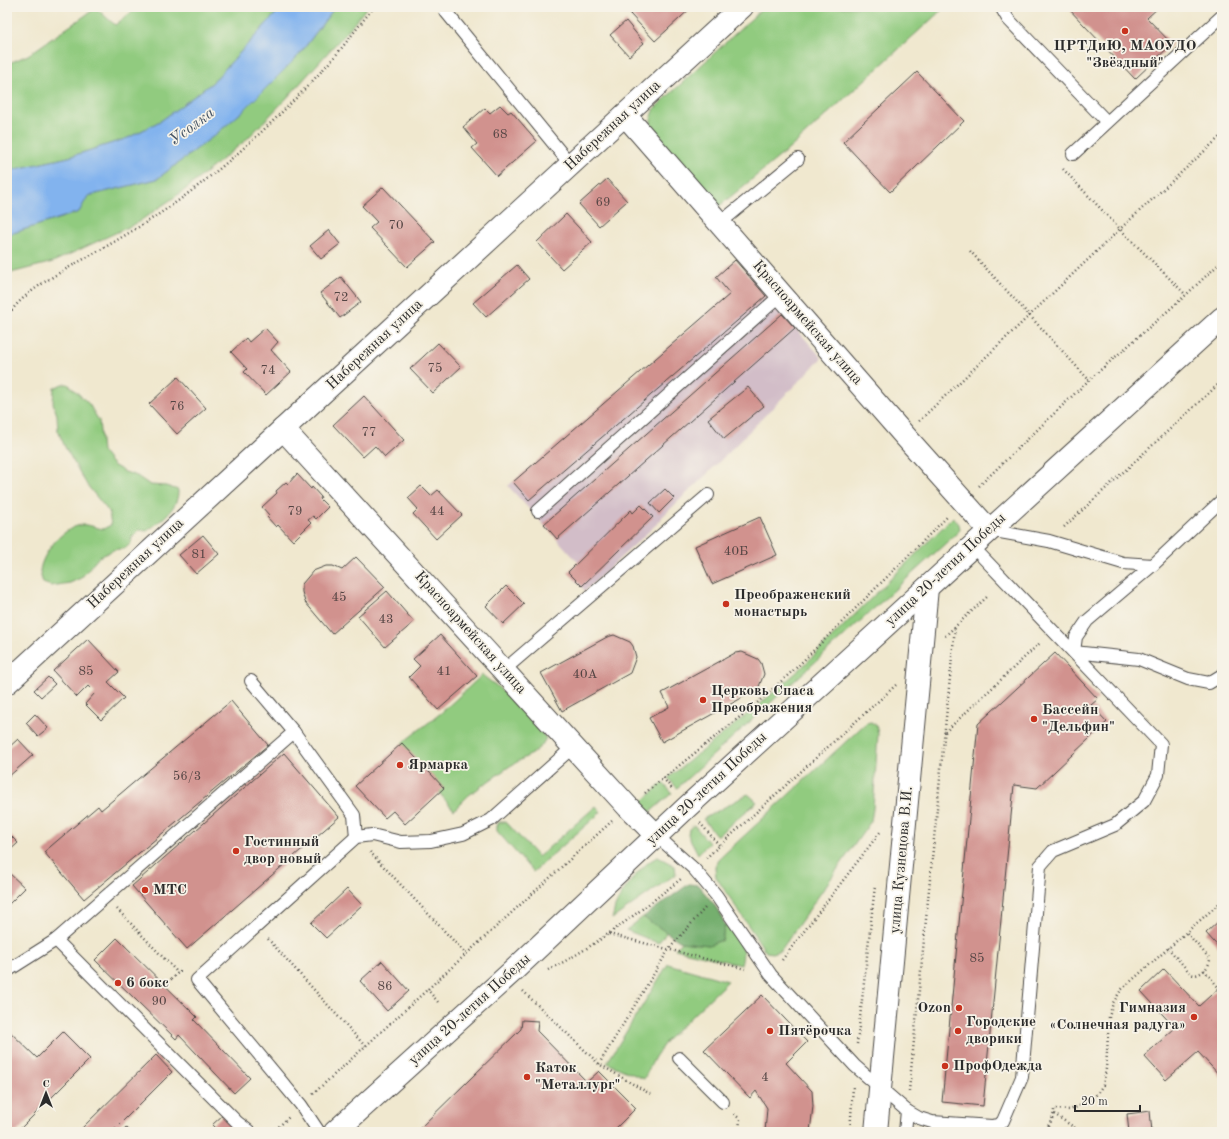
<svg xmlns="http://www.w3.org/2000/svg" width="1229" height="1139" font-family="'Old Standard TT',serif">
<rect width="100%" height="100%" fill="#f7f3e8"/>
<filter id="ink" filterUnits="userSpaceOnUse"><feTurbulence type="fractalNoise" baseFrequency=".025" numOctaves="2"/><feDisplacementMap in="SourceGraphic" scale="8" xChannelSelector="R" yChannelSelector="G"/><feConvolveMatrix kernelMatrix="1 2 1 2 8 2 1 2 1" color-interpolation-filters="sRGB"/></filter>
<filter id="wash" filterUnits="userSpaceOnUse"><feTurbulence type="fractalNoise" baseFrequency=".012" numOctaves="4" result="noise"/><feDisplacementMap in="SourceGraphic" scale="16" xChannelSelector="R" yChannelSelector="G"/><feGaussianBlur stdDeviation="0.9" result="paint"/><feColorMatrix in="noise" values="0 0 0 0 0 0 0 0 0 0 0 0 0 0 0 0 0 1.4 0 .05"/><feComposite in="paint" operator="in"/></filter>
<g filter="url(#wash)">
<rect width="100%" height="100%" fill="#f0e8cf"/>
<!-- industrial -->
<path fill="#d2bdc8" d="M735,260L822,358L704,477L662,517L661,520L585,591L568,572L578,562L508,486L730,294L716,277Z"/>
<!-- green -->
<g fill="#91cb7f" stroke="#5e7b55">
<path d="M138,7H282L212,83L162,120L128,138L69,157L7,171V64L28,55L96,8L115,25Z"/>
<path d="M335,7H367L352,26L286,99L246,140L182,192L137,223L53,262L7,274V235L79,212L87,196L157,179L215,135L243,111L299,55Z"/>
<path d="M764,7H945L789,149L718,207L651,130V119L655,108Z"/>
<path d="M62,384H68L89,404L99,421L102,451L113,465L125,472L137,476L150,485L166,486L178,490C179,509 160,521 147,531L139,530L132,537L131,543L126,548L113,550L98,558L81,578L70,583L51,586L43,583C42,579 40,574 40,571C42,553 63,527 82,525C88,524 97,528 103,529L111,525L109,512L87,485L65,447L58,431L57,415L53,403L54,388Z"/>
<path d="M953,517L959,524L960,529L958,532L677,788L668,778L759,705L799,670Z"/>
<path d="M482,675L498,687L537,727L546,738L542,745L533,753L510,766L469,795L454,810L441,795L439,792L402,743L441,713Z"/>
<path d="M871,722L876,725L878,734L873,809L871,821L781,950L772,953L766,952L716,877L715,867L719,859L866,723Z"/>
<path d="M663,783L672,793L648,814L637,806Z"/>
<path d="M748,794L757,802L717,836L703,819Z"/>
<path d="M596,806L601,812L533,872L497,831V826L499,822H506L538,857Z"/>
<path d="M694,825L709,843L698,854L688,835L689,829Z"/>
<path d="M658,857L675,866L676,874L612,919C613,915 614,911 615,907C621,892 643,862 658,857Z"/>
<path d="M643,917L667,932L658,943L626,930Z"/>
<path d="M725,924C737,938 747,945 741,965L675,949L681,942L709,945L722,940Z"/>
<path d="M668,964L728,981L666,1041L655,1057L644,1079L607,1063Z"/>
</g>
<!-- forest -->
<path fill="#74af6e" stroke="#506d4c" d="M689,884L698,885L714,904L725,924L722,940L709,945L681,942L643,917Z"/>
<!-- water -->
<path fill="#82b3ee" stroke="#566f8c" d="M282,7H335L299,55L243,111L215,135L157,179L88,196L79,212L7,235V171L69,157L128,138L162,120L212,83Z"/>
<g id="blocks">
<!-- building -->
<g fill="#d1928e">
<path d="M637,7H692L655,41L630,14Z"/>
<path d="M1067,7H1159L1147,18L1172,44L1135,79Z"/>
<path d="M626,21L644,43L629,56L610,35Z"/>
<path d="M917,72L964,121L890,192L843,142Z"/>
<path d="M500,105L508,113L511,111L537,141L497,176L472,148L477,144L463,127L485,108L490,113Z"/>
<path d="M607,179L627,201L599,226L579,204Z"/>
<path d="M383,187L435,242L407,267L370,228L377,222L362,206Z"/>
<path d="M566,214L592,242L562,269L537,242Z"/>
<path d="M329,230L340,244L321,259L310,246Z"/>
<path d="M735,260L766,296L529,500L513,482L730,294L716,277Z"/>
<path d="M517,265L529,279L486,317L473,303Z"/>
<path d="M341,277L361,302L340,318L320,293Z"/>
<path d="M782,314L795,328L557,539L544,524Z"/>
<path d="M265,328L278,342L271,350L291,372L266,395L244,372L247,369L231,352L246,338L249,342Z"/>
<path d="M438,343L461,367L433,393L410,369Z"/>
<path d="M178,377L206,408L177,434L149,404Z"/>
<path d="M748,387L764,406L724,439L708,419Z"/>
<path d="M364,396L404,440L385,457L375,446L363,457L333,425Z"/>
<path d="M297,474L311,489L312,487L321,497L320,499L328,507L316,519L313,516L308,520L311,523L293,541L278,525L276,527L267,517L269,515L262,507L277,493L276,491L286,482L288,484Z"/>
<path d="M421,486L431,496L438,490L462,515L436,539L413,514L418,509L408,498Z"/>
<path d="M665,489L674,498L659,513L650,503Z"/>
<path d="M641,505L653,517L582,586L568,572L631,510L633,513Z"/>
<path d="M760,517L777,555L712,584L695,546Z"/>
<path d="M203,535L219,554L196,574L179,555Z"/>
<path d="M356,557L385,587L332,634L305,602L302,592V584L313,571L326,566H333L342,570Z"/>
<path d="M506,586L524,604L503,624L486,606Z"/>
<path d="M387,591L414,622L385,647L358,616Z"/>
<path d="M440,635L477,676L438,710L409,677L420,666L413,659Z"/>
<path d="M614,635L630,642L633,646L636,657L630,673L562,711L541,673L607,637Z"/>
<path d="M88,639L119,672L108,682L124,698L101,720L85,704L95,693L88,686L77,697L53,671Z"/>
<path d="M742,652L758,659L761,663L764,674L758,689L662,742L649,718L669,707L662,693L735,653Z"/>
<path d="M1055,653L1098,699L1091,705L1107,722L1037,788L1014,785L983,1106L942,1102L978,724Z"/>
<path d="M48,677L55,684L41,697L34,690Z"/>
<path d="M231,701L268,745L84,899L44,852L98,806L101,810Z"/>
<path d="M35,714L48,728L38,736L26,723Z"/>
<path d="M18,739L33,755L7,778V749Z"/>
<path d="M402,743L444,788L405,824L393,811L385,818L355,786Z"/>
<path d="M284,753L339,817L187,949L132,886Z"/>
<path d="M7,832L18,843L7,853Z"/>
<path d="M7,871L25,888L7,906Z"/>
<path d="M347,889L362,905L326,938L311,923Z"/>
<path d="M1222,918V951L1206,933Z"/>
<path d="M117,938L197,1017L194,1020L250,1078L234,1093L179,1035L176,1039L95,960Z"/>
<path d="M382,961L409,991L387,1011L360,981Z"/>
<path d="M1164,969L1199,1006L1222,985V1078L1198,1052L1166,1080L1144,1056L1175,1028L1141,991Z"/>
<path d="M762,995L807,1042L786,1063L812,1091L813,1106L810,1132H765L767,1108L756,1091L750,1098L704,1050Z"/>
<path d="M522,1020L538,1021L537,1031L587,1082L599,1071L636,1108L612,1132H416L521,1029Z"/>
<path d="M7,1029L37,1058L63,1032L90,1059L17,1132H7Z"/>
<path d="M156,1055L172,1072L112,1132H78Z"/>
<path d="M1150,1111L1152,1132H1129L1127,1114Z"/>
<path d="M224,1114L240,1132H219L212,1125Z"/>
<path d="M126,1127L131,1132H121Z"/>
</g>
</g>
</g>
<g filter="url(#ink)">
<use href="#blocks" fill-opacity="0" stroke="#494744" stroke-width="1"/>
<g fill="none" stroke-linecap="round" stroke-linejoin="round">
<!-- service casing -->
<g stroke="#494744" stroke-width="14">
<g id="service">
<path d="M1001,7L1008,19L1107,122"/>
<path d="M446,12L571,165"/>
<path d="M1073,154L1222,16"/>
<path d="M720,223L798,159"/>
<path d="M538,511L782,294"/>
<path d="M989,530L1049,541L1123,563L1153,565L1222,500"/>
<path d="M1074,652L1139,659L1188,679L1209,683L1222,675"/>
<path d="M1074,652L1076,637L1087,621L1153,565"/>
<path d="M504,670L708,495"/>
<path d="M251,681L294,732L354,815L356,837"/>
<path d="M657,836L694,869L716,895L771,975L855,1066L907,1111L919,1118L932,1122L992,1126L999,1125L1003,1121L1022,1077L1040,866L1053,851L1115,825L1144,801L1158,775L1161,744L972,546"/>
<path d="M56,940L237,1122L250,1132"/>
<path d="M7,971L56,940L294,732"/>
<path d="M679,1058L723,1102"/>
<path d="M319,1132L301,1105L197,980L356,837L372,835L401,842L431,841L463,834L491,820L574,746"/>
<path d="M905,1132L907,1111"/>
</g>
</g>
<!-- minor casing -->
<g stroke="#494744" stroke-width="24">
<g id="minor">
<path d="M625,115L904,435L989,530"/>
<path d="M283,429L628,807L657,836"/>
<path d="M7,683L742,7"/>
<path d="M876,1132L927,588"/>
</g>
</g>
<!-- tertiary casing -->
<g stroke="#494744" stroke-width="24">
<path id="tertiary" d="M335,1132L514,970L687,807L1222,318"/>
</g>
<!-- path -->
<g stroke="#494744" stroke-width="2.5" stroke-dasharray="1 3" stroke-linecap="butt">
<path d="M1063,169L1120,229L1186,295"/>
<path d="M970,251L1089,380"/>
<path d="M7,317C25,287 77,264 107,246C134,230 161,214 186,195C241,154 291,106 336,55C349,39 361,23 374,7"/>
<path d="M919,421L1120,229L1222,135"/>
<path d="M979,486L1089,380L1186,295L1222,261"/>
<path d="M1064,527L1222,381"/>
<path d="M945,636L988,596"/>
<path d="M945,732L1040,643"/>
<path d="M663,778L673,790"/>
<path d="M645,793L756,704L796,668L948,516"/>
<path d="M700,823L720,846"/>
<path d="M370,852L466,954"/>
<path d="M706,858L896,685"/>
<path d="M117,909L178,973"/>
<path d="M609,934L745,969"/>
<path d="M268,939L365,1046"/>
<path d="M1168,948L1191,974C1199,978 1210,967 1210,959L1186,932"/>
<path d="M782,960L881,831"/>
<path d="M548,970C597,946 638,912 681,879"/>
<path d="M1204,970L1219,988"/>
<path d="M165,985L182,969"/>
<path d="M427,989L438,1002"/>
<path d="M523,991L599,1064L650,1094"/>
<path d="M857,1044L875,886"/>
<path d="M599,1064L669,949L705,908"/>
<path d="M909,1091L955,627"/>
<path d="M313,1094L612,821"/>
<path d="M734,1114L740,1119L739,1132"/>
<path d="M1054,1114L1081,1132"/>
<path d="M273,1132L289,1117"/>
<path d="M850,1132L853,1087"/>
<path d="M1043,1132C1049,1126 1054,1118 1054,1109L1070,1110L1077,1107L1089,1101L1097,1094L1103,1085L1106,1069L1109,1017L1113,1003L1121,990L1222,901"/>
</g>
<!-- service -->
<use href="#service" stroke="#fff" stroke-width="12"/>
<!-- minor -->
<use href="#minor" stroke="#fff" stroke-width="22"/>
<!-- tertiary -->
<use href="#tertiary" stroke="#fff" stroke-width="22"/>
</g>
</g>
<!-- markers -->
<g fill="#c8321e" stroke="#f7f3e8" stroke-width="1.5">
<circle cx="1125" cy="31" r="4"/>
<circle cx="726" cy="604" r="4"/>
<circle cx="703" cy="700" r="4"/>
<circle cx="1034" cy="719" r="4"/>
<circle cx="400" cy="765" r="4"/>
<circle cx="236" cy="851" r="4"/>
<circle cx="145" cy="890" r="4"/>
<circle cx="118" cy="983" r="4"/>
<circle cx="959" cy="1008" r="4"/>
<circle cx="1194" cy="1017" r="4"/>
<circle cx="770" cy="1031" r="4"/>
<circle cx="958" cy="1031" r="4"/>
<circle cx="945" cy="1066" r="4"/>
<circle cx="527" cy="1077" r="4"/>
</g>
<g text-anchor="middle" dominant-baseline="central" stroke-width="3.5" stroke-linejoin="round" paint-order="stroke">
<!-- number labels -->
<g font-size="13" fill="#544544">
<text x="500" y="134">68</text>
<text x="603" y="202">69</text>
<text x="396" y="225">70</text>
<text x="341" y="297">72</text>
<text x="435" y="368">75</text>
<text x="268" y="370">74</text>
<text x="177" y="406">76</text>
<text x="369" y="432">77</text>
<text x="295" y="511">79</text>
<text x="437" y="511">44</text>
<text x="736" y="551">40Б</text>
<text x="199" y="554">81</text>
<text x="339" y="597">45</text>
<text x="386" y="619">43</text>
<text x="86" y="671">85</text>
<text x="444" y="671">41</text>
<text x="585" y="674">40А</text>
<text x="187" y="776">56/3</text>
<text x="977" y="958">85</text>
<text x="385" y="986">86</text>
<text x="159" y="1001">90</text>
<text x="765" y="1077">4</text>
</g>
<!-- poi labels -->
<g font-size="15" font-weight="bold" fill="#2b2b2b" stroke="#f7f3e8" text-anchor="start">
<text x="1125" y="46" text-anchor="middle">ЦРТДиЮ, МАОУДО<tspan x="1125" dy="17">"Звёздный"</tspan></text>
<text x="734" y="595">Преображенский<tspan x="734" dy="17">монастырь</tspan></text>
<text x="711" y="691">Церковь Спаса<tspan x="711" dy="17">Преображения</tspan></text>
<text x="1042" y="710">Бассейн<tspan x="1042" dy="17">"Дельфин"</tspan></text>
<text x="408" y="765">Ярмарка</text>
<text x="244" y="842">Гостинный<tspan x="244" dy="17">двор новый</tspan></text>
<text x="153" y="890">МТС</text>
<text x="126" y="983">6 бокс</text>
<text x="951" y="1008" text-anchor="end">Ozon</text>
<text x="1186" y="1008" text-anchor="end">Гимназия<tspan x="1186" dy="17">«Солнечная радуга»</tspan></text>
<text x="966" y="1022">Городские<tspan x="966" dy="17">дворики</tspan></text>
<text x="778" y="1031">Пятёрочка</text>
<text x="953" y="1066">ПрофОдежда</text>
<text x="535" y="1068">Каток<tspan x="535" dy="17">"Металлург"</tspan></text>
</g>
<!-- street labels -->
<g font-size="15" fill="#2b2b2b" stroke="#f7f3e8">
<text transform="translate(613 126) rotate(-43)">Набережная улица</text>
<text transform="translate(807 323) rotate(49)">Красноармейская улица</text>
<text transform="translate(375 345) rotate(-43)">Набережная улица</text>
<text transform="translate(136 564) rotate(-43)">Набережная улица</text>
<text transform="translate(946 570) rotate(-43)">улица 20-летия Победы</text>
<text transform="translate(470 633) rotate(48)">Красноармейская улица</text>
<text transform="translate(707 789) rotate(-43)">улица 20-летия Победы</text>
<text transform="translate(902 860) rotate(-85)">улица Кузнецова В.И.</text>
<text transform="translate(470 1010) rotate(-42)">улица 20-летия Победы</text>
</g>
<!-- water labels -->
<g font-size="16" font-style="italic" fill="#455466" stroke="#f7f3e8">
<text transform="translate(192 127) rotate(-37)">Усолка</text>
</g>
</g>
<!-- margin -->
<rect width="1229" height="1139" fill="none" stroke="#f7f3e8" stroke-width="24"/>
<!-- north arrow -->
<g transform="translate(46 1093)" stroke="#f7f3e8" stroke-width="3" paint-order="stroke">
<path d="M0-3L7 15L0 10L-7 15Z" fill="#2b2b2b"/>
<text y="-6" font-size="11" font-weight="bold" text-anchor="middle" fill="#2b2b2b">С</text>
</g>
<!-- scale -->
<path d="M1075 1105v6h65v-6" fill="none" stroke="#2b2b2b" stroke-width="2"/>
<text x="1081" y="1105" font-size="12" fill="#2b2b2b" stroke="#f7f3e8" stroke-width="3" paint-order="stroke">20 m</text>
</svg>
